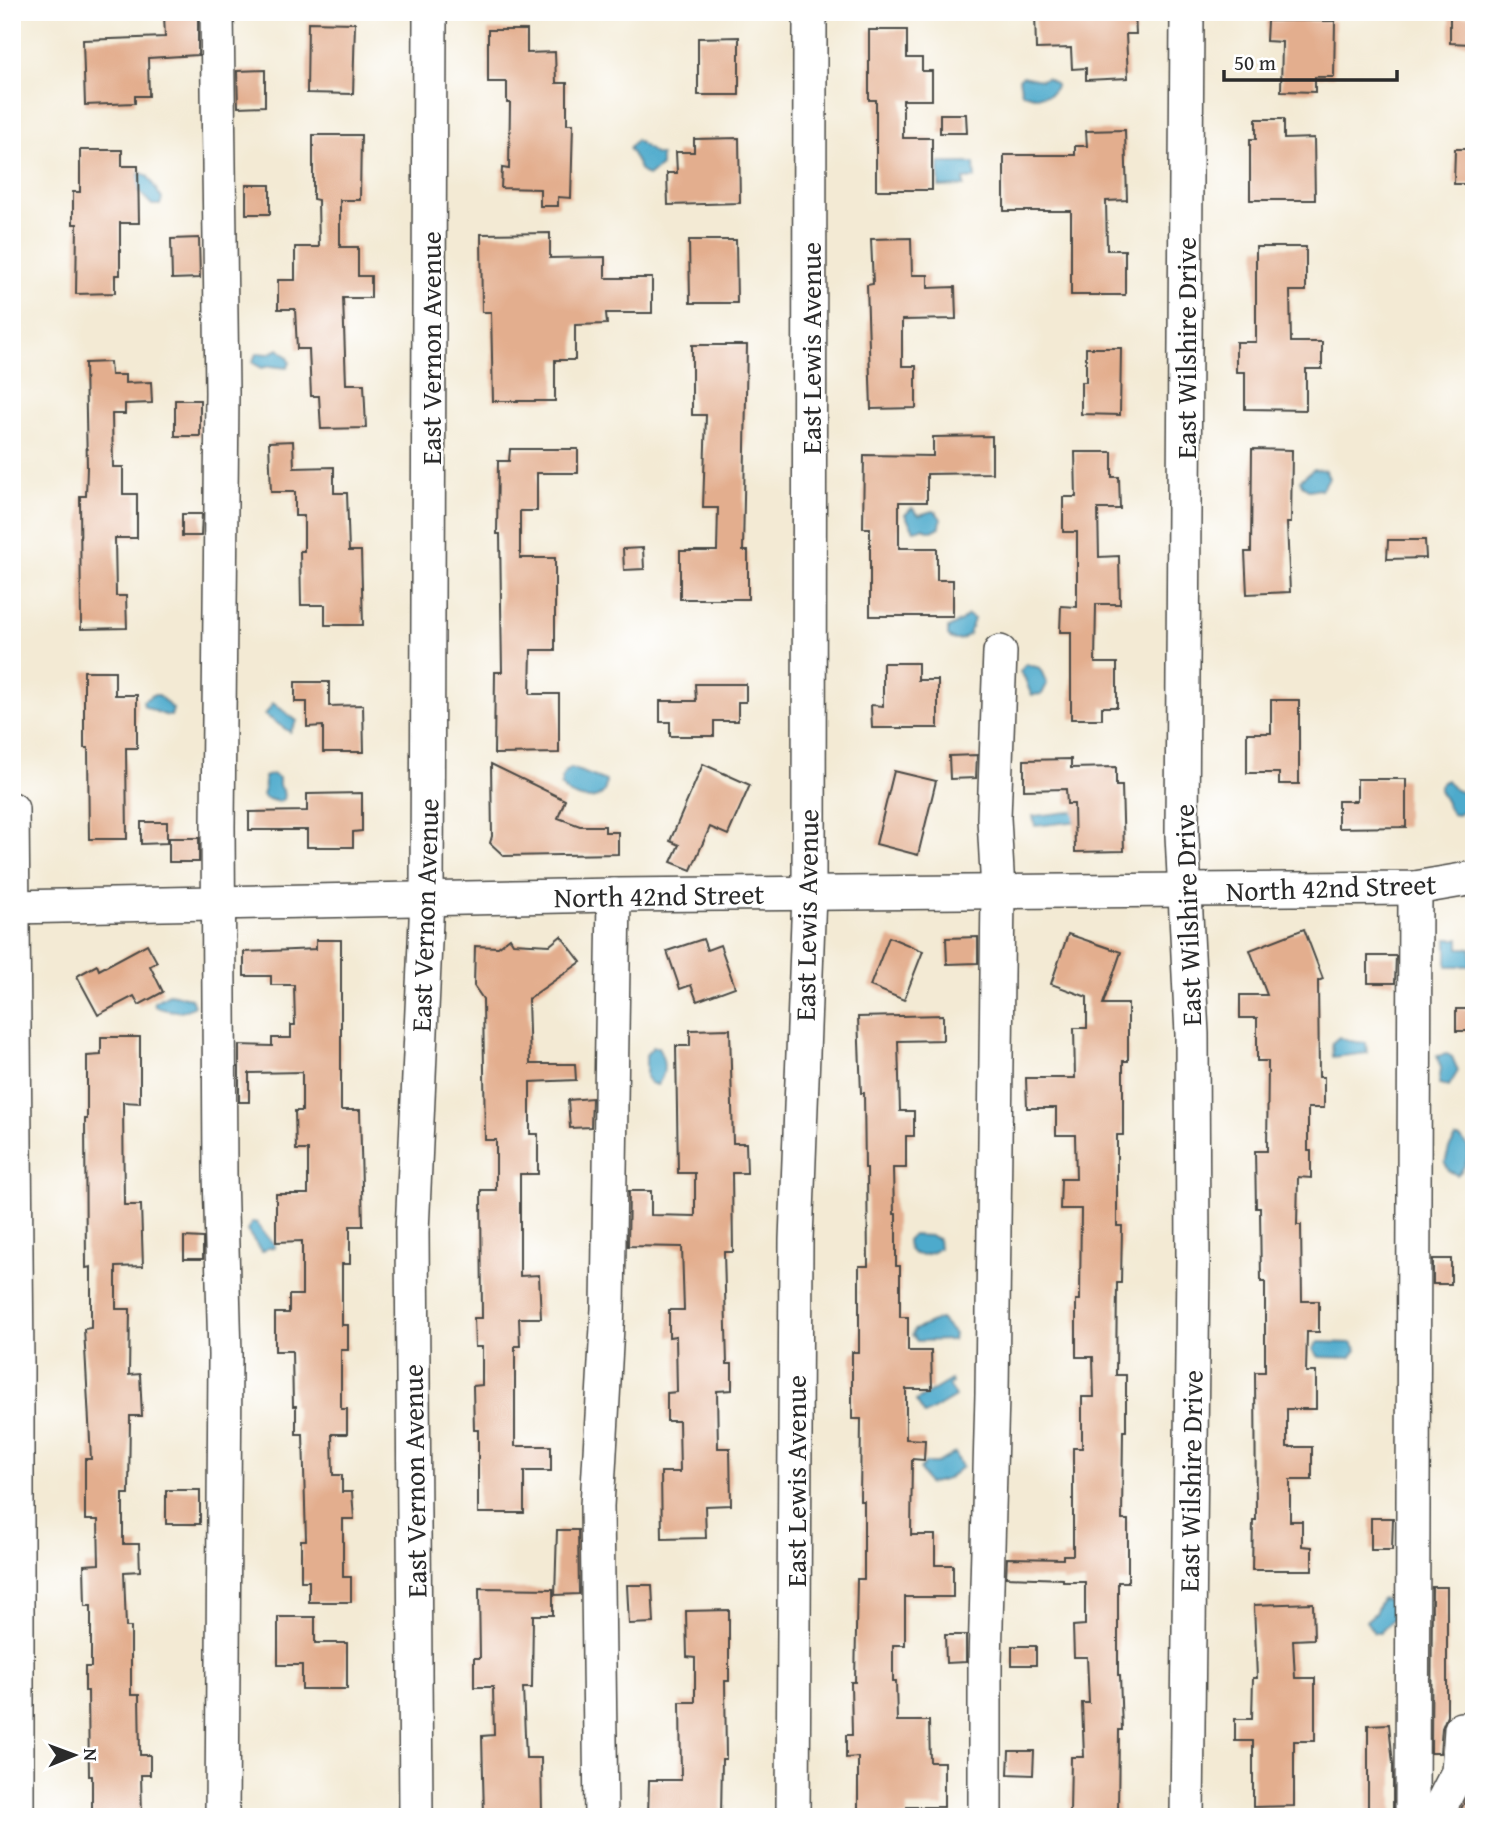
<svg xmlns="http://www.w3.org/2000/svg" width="1486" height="1829" font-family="'Gentium Book Plus',serif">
<rect width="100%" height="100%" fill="#fff"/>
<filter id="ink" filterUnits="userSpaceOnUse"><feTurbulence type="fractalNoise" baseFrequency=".0143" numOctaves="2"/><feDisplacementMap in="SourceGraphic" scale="14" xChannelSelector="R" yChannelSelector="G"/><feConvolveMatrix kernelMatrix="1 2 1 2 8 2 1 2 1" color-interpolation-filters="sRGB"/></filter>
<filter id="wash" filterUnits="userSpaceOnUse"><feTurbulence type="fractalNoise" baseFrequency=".00686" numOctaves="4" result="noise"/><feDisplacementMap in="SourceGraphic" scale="28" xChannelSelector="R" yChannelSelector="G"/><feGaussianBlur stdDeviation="1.57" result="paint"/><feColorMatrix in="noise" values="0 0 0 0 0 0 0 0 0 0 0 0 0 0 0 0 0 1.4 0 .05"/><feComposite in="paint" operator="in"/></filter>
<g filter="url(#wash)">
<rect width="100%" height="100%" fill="#f3ead4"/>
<!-- water -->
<g fill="#4eaacc" stroke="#3c6a7c" stroke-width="2">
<path d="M1022,76L1041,80L1046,78L1056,84V87L1049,95L1034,96L1022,93L1019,79Z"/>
<path d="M636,140L656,155H661V166L648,176L641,171L629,148Z"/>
<path d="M939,163H974L975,178L964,179V186L939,187Z"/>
<path d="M140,173L147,175L162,199L160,205H152L137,189V176Z"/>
<path d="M279,349L288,357L290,363L287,368L270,366L262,368L253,363L254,358L258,353L268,354Z"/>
<path d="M1314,469L1325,470L1329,478L1321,490L1319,488L1310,490L1302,485L1300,480Z"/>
<path d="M912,508L919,515L932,511L936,512L941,519L940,527L932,531L922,528L914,530L905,515Z"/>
<path d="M968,615L974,619L969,634C962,640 956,643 948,636V628L960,622Z"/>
<path d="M1026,664L1040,668L1047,684L1042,694L1032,695C1026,687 1028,679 1020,672Z"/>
<path d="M153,695H158L173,709L171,716C165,716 150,709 144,706L143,701Z"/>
<path d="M273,703L297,721L290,732L265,715Z"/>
<path d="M571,768L606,781C607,807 572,801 561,786C562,777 563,772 571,768Z"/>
<path d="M272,774L279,778V786L283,790L284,798L279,802L265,798L262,795L265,786L264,777Z"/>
<path d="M1447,780L1455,790L1467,794L1468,807L1458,815L1452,814L1439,790L1441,783Z"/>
<path d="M1095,809L1096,819L1035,826L1033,816Z"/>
<path d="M1447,939H1459V948H1471V966H1447Z"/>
<path d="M169,994L191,998L194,1006C184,1014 166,1011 155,1006L154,1002Z"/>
<path d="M1339,1037C1348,1043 1356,1041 1366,1043L1367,1053L1333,1057L1332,1043Z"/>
<path d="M653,1047H658C665,1059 667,1074 657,1085L650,1083L646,1077V1055Z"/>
<path d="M1447,1054L1452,1057L1458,1071L1449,1086L1439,1084L1441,1068L1437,1056Z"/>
<path d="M1456,1138H1460L1468,1146C1469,1156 1466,1168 1457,1175L1449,1171L1445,1163L1449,1149Z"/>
<path d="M252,1222L257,1223C261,1232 269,1238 275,1245L274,1248H268L262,1252L247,1231Z"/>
<path d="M912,1235L932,1236L938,1239L939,1248C928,1257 907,1260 907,1240Z"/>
<path d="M940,1319L954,1334L953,1340L917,1341L912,1335L914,1330Z"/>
<path d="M1318,1342L1352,1343L1357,1350L1351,1358L1319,1357L1313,1349Z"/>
<path d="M951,1380L952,1383L949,1385L955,1397L925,1415L916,1401Z"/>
<path d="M955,1453L962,1467L947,1479L928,1484L920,1470L925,1463H937Z"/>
<path d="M1382,1598L1391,1602L1394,1618L1380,1633H1374L1366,1621L1375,1613Z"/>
</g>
<g id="blocks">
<!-- building -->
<g fill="#e3ae8e">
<path d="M1035,12H1135L1136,34H1126L1128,78L1086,80V68L1072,69L1071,48L1036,49Z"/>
<path d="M198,13V55L148,58L149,96H135V103L85,105L83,40L165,37L164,15Z"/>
<path d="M1450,16H1471V44L1450,43Z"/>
<path d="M1267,21H1335L1334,77H1315V92L1281,91L1282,42L1266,41Z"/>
<path d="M308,22L355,23L353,94L307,93Z"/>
<path d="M488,30H527V53L555,52L556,83H567V124H573L571,198L558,197V206H540V189L501,188L502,168L509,169L510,103H507V82H488Z"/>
<path d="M869,30H907V58H922V71H932V100H903V138H932V190H876V100H869Z"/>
<path d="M739,37V95H698V38Z"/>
<path d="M265,70V106L238,107L237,71Z"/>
<path d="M940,114H966L967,133H940Z"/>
<path d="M1256,119H1284V139L1314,138L1315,200H1250V139H1256Z"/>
<path d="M1125,130L1127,200L1106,201L1107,250H1125V295H1071V211H1004V155H1075V146H1087L1086,131Z"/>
<path d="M313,135H361L360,200H340V247H358V276H371V298H343L346,384H364L366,428L321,429L319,396H311L309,349H297L295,309H278V280H295V247H319L318,200L313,199Z"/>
<path d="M739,138L740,203L668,205L667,173H677L676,152H694V139Z"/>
<path d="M1455,149H1474V184H1454Z"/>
<path d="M80,150H122V166H138L139,223H120V275H115V293L76,294L77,224H73V192H80Z"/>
<rect x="246" y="185" width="24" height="29"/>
<path d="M550,233V258L605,257V278H652V313H606L607,324L575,325V360H555V401H493L491,312H482L481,234Z"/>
<path d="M199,238L200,278L172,279L171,239Z"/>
<path d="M911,238L912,275H928V288L955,287L956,319L902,320V366H916V408L871,409L867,285L873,284L871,239Z"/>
<path d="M689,240H736L737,303H690Z"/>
<path d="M1256,247H1306V291H1290L1291,342H1322V369H1306V410L1245,409V372H1236V342H1256Z"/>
<path d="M692,345H747L743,551H748V599H680V551H717L718,508H703L706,415H692Z"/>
<path d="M1086,348H1121L1120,415L1081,414V382H1086Z"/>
<path d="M110,362L111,375H125V383L151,382L152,403L125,404V414H112L113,467H123V494H137V538H115L116,596H126L127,628L81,629L80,496H86L87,467L85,363Z"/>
<rect x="175" y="400" width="25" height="36"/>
<path d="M992,436V473L927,474V502H899V548H937V580H953V616H870V528H863L864,455L933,456V437Z"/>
<path d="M293,441L294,468L334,467V493H347L349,551H361L363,625H325V605H301L300,551H304V516H295V492H271L269,442Z"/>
<path d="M510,449H578V473H537V511H520V558H555V650H531L530,694H559V753L494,754L495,672H502L500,534H497L498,461H509Z"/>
<path d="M1252,449L1292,450L1291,523H1287L1290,592L1247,594L1245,552H1251Z"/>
<path d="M1075,452H1112V477H1119L1120,509H1098L1099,557L1119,556L1120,604H1096L1095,663H1117V707H1102V719H1071V632H1060L1061,606L1077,607V532H1063V497H1076Z"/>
<path d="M182,514H202L201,536H182Z"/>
<path d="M1388,540H1425L1426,558L1387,559Z"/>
<path d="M643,548L644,569L624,570L623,549Z"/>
<path d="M883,663H918V680H938V728H872L871,705L883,706Z"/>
<path d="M84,671H115V695H137V748H126L127,839H89L88,748H84Z"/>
<path d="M295,682H329V706L363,705L364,752H323V726L307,727V702H295Z"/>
<path d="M695,684H746V702H738V721H714V736H670V722H660V701H696Z"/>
<path d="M1271,700H1299V784H1279V773H1247V733H1271Z"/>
<path d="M977,755L976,778L950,779L949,756Z"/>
<path d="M1071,759V768L1116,767V786H1122L1124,851L1075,852L1074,804H1067L1066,789L1024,790V760Z"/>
<path d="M491,764L565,800L558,818L580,826H605V832H618V854L504,856L490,843L492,836Z"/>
<path d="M703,764L750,785L728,835L710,827L691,870L671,862L679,845L670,841Z"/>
<path d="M894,771L936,781L918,855L876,844Z"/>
<path d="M1357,779H1406V827L1338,828V801H1357Z"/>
<path d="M362,793V831L353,832V847H307V830H249V812L307,811V794Z"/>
<path d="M141,822H167V843L141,844Z"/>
<rect x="169" y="838" width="30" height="24"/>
<path d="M1304,929L1323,979L1318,981L1319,1077H1324V1108H1308V1151H1311V1178L1298,1177L1297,1225H1301L1302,1301H1319V1332H1307L1306,1372H1316V1409H1287V1447H1312V1480H1290V1521H1302V1546L1312,1547V1570H1252L1253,1520H1256L1255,1372H1265V1282H1261L1260,1208H1256L1255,1151H1267L1268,1061H1257V1018H1240V995H1267L1250,950Z"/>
<path d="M1068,934L1121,952L1103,1004H1128V1061H1123V1135H1117V1226H1122L1121,1283H1117L1116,1375H1126V1431H1123L1122,1520H1128V1582H1118V1675H1120L1122,1730H1119L1118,1814H1070L1071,1757H1084L1082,1703H1089L1087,1657H1074L1073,1626L1085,1625V1582H1063V1579L1006,1577L1007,1558L1063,1559V1555H1073V1448H1082V1397H1094L1093,1357H1076V1300H1080L1081,1209H1060L1061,1179H1076L1075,1135H1056V1108H1027L1026,1078H1075L1074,1028H1087V997L1051,984Z"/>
<path d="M561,936L581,962L528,999L530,1064H575L576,1080L530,1082V1134H538V1174H520V1276L539,1275L541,1318H519L520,1346H515V1446H551V1471H524V1513H478V1430H474L473,1386L482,1385V1347H475L474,1318H482L481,1190H496V1140H485L483,999L474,986L475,946L498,947L510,938L513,943L550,945Z"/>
<path d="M889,937L923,951L904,1000L870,986Z"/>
<path d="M978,937V963L947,964L946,938Z"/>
<path d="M703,939L707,950L720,945L735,987L697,1001L691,985L680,989L667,951Z"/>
<path d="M316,940H341V1110H360L363,1226H350V1264H342V1325H348V1350H341V1409H347V1434H332L333,1475H342V1492H352L354,1519H343V1577H351V1602H309V1581H301V1540H306L303,1434H296V1406H293L292,1351H275V1313H289V1295H302V1241L276,1242V1194H308V1150H296L295,1111H302V1072L249,1073V1102H239V1045L272,1046V1038H291V1025H295L294,985H271V976H244V952L316,949Z"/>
<path d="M147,944L157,962L150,966L163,992L139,1005L134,996L98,1015L77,976L97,965L99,970Z"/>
<path d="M1368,956H1396L1395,983H1368Z"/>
<rect x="1456" y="1009" width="18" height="22"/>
<path d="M943,1015V1040L898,1041L900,1111H914V1136H906V1168H893L894,1214H896V1266H900V1317H908V1351H931L932,1389H906V1439L925,1440L924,1460L912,1459L911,1535H935V1565H953V1597H905V1645H893V1682H896L897,1721H929L930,1762H944V1807H907V1817H858V1757L846,1758V1735H852L851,1682H855L857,1579H864V1501H860L861,1419H852V1352H859V1266H868L867,1168H865L864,1093H861L858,1017Z"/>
<path d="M730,1029L733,1143H746L747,1173H732L733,1252H724L727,1364H732V1390L717,1391L718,1448H730L731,1505L705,1506L706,1538L662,1539L661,1472H680L679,1421H667V1393L677,1392L676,1336L669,1337V1310H684L682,1247L628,1246L629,1191H651V1215L695,1216V1173H678L676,1046H690V1030Z"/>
<path d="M101,1037H140V1103L123,1102L124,1205H141L143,1266L116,1267V1309H130L129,1375L140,1374L142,1416H130L129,1494H123V1544H139L140,1571L124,1572L126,1627H131V1695H139L140,1755H150V1775H141L142,1817H92V1776H89L88,1691H85V1667H91V1606H85L84,1565L99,1564L98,1520H85V1459H91L84,1329L91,1328V1267L86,1268L85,1119H87V1056L101,1055Z"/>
<path d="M592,1098L591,1127L570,1128L568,1100Z"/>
<path d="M184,1237L203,1238V1259H184Z"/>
<rect x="1433" y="1259" width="18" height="25"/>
<rect x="166" y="1490" width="34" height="34"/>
<path d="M1371,1518H1393L1392,1550H1371Z"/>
<path d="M557,1530H578L579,1594L555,1595Z"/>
<path d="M627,1585H652L654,1623L629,1624Z"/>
<path d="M1432,1587H1447V1716L1442,1728L1440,1753H1431Z"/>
<path d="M479,1588L553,1589V1615H533L532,1688H523L526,1758H541L542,1813L484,1815L482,1736L494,1735L493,1687H474V1658H480Z"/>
<path d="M1313,1603L1314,1639L1293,1640L1295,1678H1315V1741H1294V1806L1253,1807V1741H1235V1719H1252L1253,1678H1257L1254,1605Z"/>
<path d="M729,1610V1681H725L726,1759H722L721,1817H648L649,1780H681L680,1702H695V1658L687,1657L686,1611Z"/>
<path d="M278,1617H315V1643H347V1689H302V1665H278Z"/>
<path d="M945,1635H966V1662L946,1663Z"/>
<rect x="1012" y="1646" width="24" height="19"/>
<path d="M1389,1724L1393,1764V1817H1368V1725Z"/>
<path d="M1009,1751H1034L1033,1775L1008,1774Z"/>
<path d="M1474,1783V1817H1457Z"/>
</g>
</g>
</g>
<g filter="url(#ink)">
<use href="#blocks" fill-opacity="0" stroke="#494844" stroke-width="2"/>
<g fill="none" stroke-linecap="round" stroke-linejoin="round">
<!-- minor casing -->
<g stroke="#494844" stroke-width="36">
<g id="minor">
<path d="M217,12L222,392L218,826L220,1174L225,1355L222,1817"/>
<path d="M12,809L17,1365V1817"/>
<path d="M12,907L614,895L1415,888L1474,878"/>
<path d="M416,1817L412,1232L427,898L430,12"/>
<path d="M601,1817L597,1506L608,1309L614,895"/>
<path d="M793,1817L796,1240L809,894L810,12"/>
<path d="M985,1817V1663L992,1394L998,891L994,818L1000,652"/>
<path d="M1187,1817L1193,1260L1192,1034L1182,835L1187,12"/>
<path d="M1412,1817L1415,888"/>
<path d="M1435,1817L1458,1772L1461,1729"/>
</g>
</g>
<!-- minor -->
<use href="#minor" stroke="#fff" stroke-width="33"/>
</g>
</g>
<g text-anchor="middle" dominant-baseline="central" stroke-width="5" stroke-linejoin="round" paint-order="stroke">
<!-- street labels -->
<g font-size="28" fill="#2b2b2b" stroke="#fff">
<text transform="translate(430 348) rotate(-90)">East Vernon Avenue</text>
<text transform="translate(810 348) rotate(-90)">East Lewis Avenue</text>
<text transform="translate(1185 348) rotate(-90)">East Wilshire Drive</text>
<text transform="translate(1331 887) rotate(-2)">North 42nd Street</text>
<text transform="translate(659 895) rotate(-1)">North 42nd Street</text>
<text transform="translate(424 915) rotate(-88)">East Vernon Avenue</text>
<text transform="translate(806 915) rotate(-89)">East Lewis Avenue</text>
<text transform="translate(1187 915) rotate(-92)">East Wilshire Drive</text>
<text transform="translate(414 1481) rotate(-91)">East Vernon Avenue</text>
<text transform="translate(795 1481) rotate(-90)">East Lewis Avenue</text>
<text transform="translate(1190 1481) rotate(-89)">East Wilshire Drive</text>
</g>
</g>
<!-- margin -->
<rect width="1486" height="1829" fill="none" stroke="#fff" stroke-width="42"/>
<!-- north arrow -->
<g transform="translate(74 1755) rotate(89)" stroke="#ffffff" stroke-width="5" paint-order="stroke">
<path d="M0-5L12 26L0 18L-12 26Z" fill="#2b2b2b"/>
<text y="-10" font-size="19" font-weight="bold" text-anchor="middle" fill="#2b2b2b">N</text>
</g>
<!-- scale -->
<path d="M1224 70v10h173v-10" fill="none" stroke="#2b2b2b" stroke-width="3.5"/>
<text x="1234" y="70" font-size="21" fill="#2b2b2b" stroke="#ffffff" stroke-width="5" paint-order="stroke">50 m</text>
</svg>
